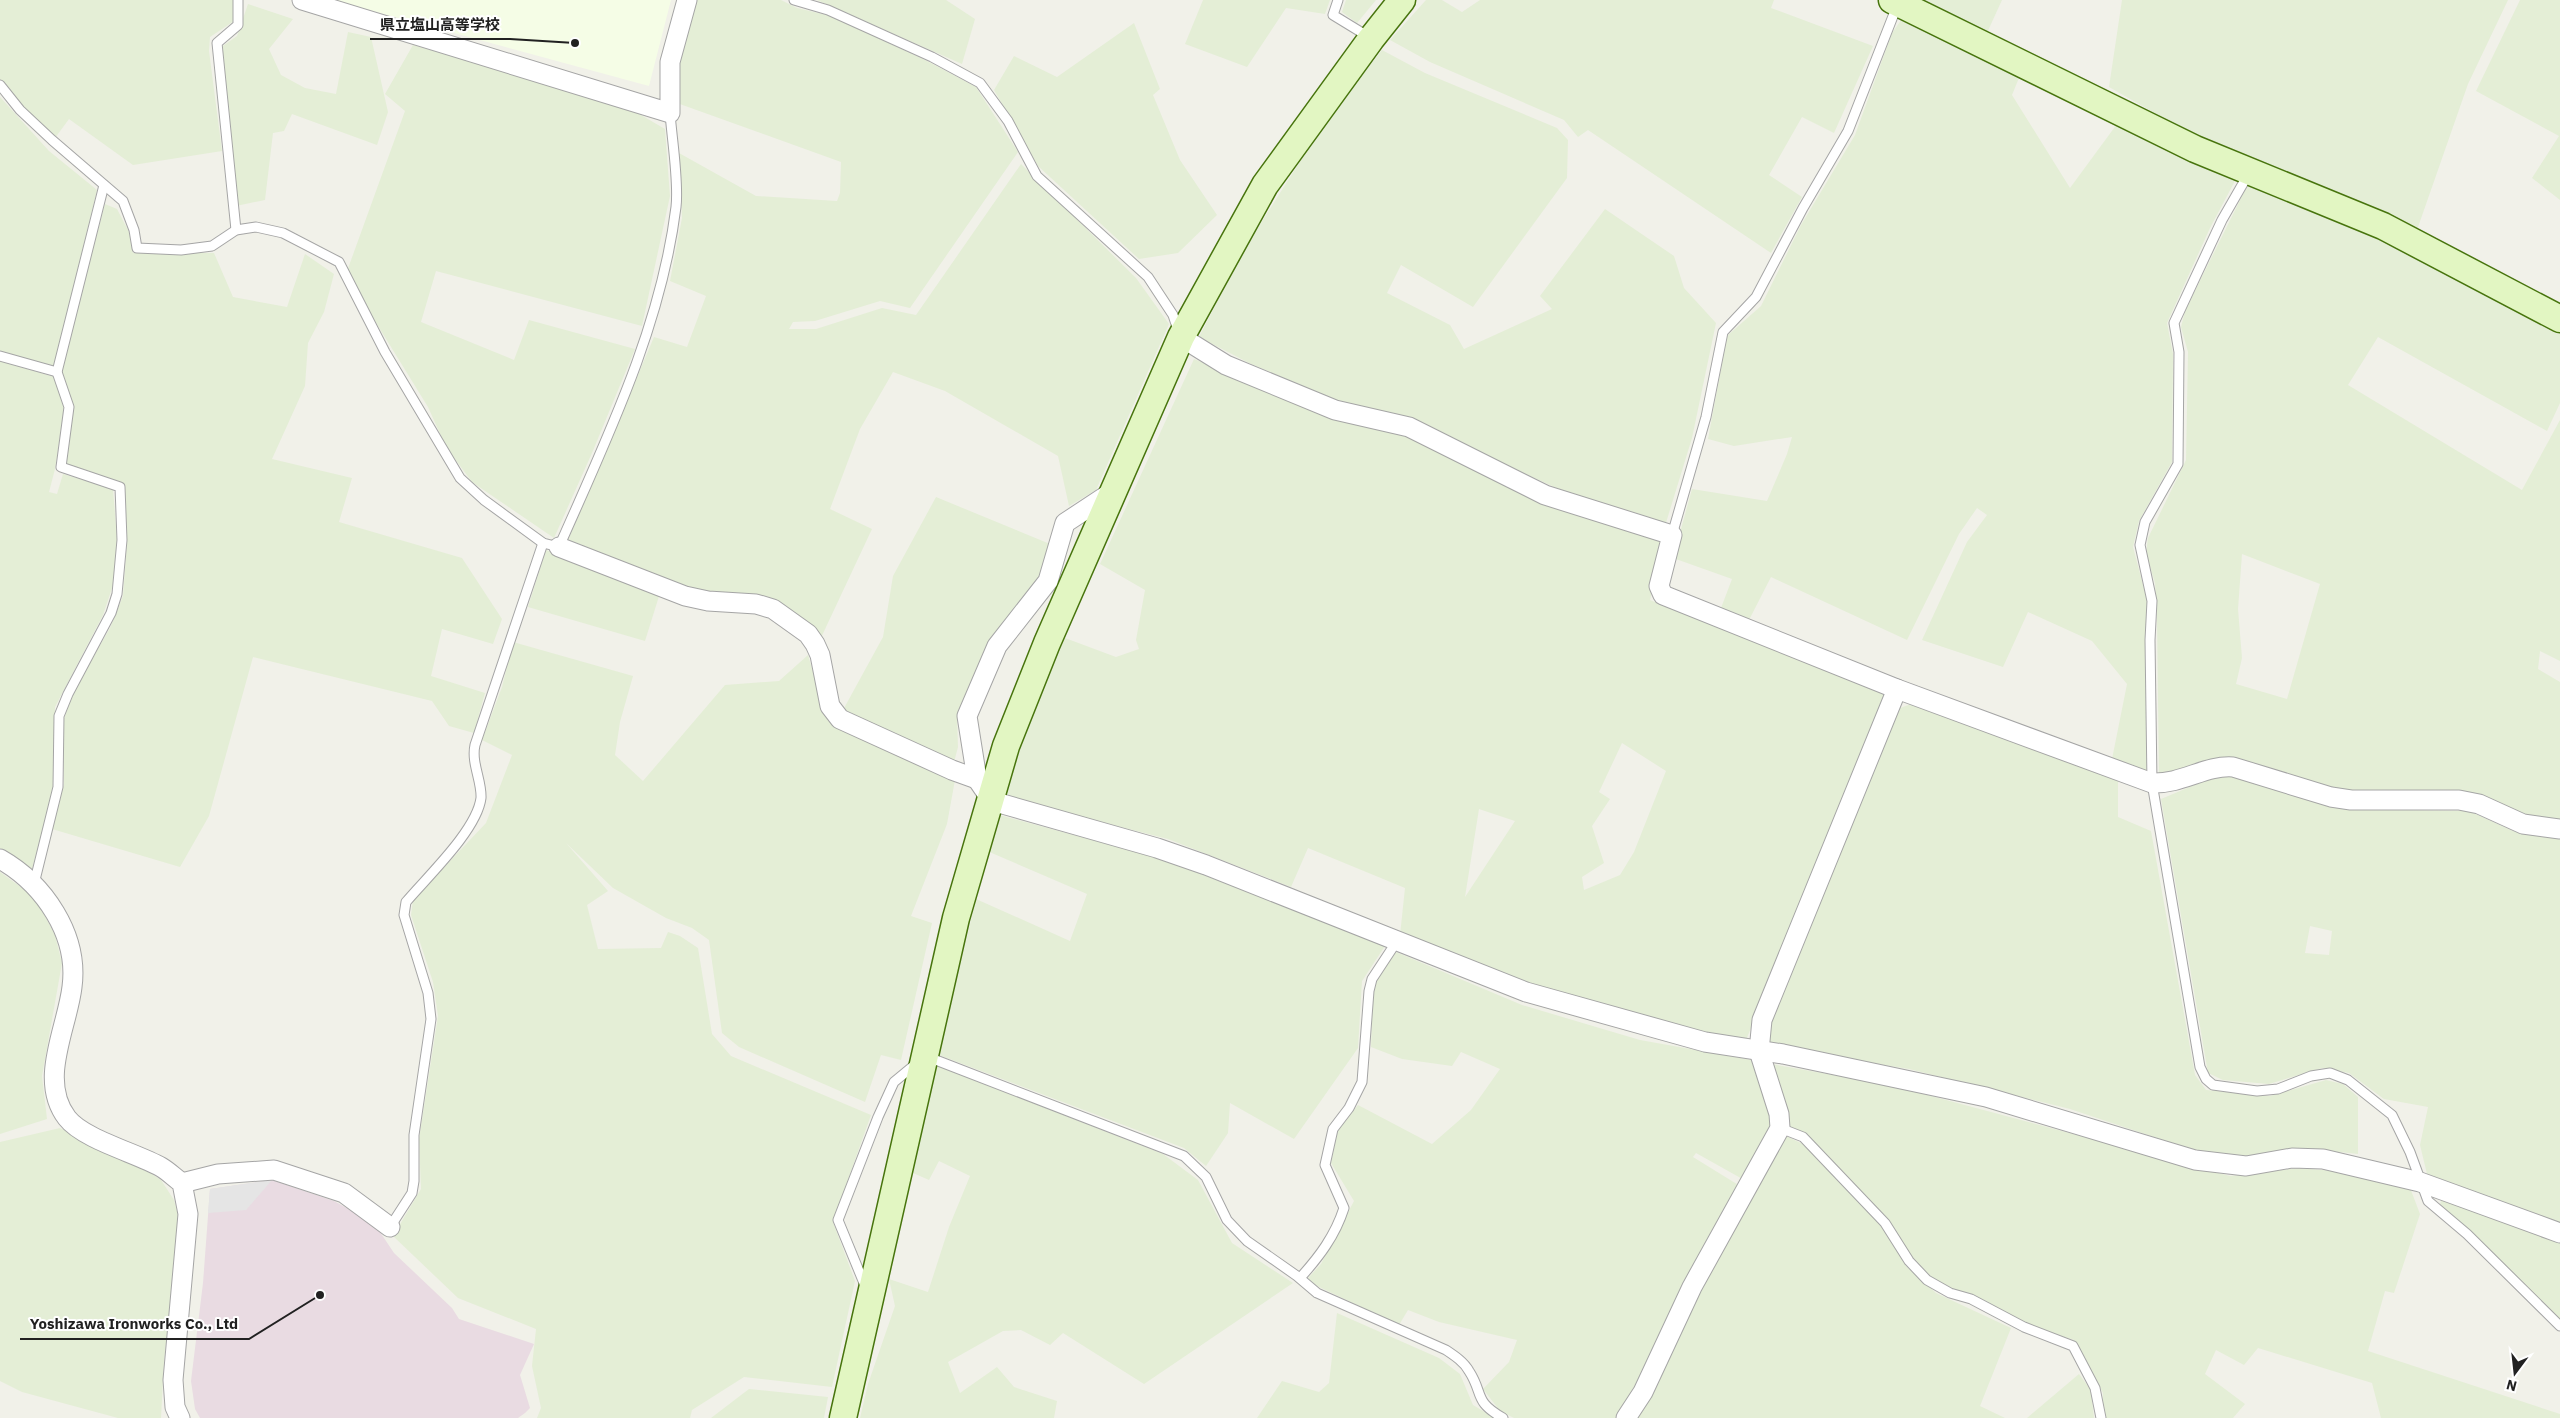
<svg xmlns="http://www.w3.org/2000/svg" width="2560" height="1418" font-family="'IBM Plex Sans','Noto Sans JP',sans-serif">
<rect width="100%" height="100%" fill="#f1f1e9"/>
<!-- industrial -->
<path fill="#e9dbe2" d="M272,1180L334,1201L374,1223L394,1253L452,1308L459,1319L534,1344L520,1375L530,1408L525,1413L518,1418H200L195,1409L191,1381L203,1283L210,1189Z"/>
<!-- education -->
<path fill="#f5fde6" d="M333,0H671L649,86Z"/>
<!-- farmland -->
<g fill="#e4eed6" fill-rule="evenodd">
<path d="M0,0H233L234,21L210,37L209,51L222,151L133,165L69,119L55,138L30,115L0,81Z"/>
<path d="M693,0H781L797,8L831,16L927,61L976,87L1018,152L910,308L880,301L815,321L793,322L789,329H816L882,308L916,315L1021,164L1136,278L1169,324L1096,490L1069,506L1058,456L945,391L893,372L860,429L830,509L872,529L819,642L789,609L764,600L691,591L572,550L569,538L654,337L687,347L706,296L670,281L682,218L679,153L756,196L837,201L840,193L841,162L677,103V66Z"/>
<path d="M817,0H946L975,19L962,64Z"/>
<path d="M1203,0H1330L1325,14L1286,8L1247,67L1185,44Z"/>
<path d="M1346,0H1376L1357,23L1342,12Z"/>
<path d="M1426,0H1442L1462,12L1480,0H1774L1771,8L1873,46L1834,133L1802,117L1769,175L1802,197L1771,253L1588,130L1578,137L1564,120L1430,62L1390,40Z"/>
<path d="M1916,0H2002L1986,35Z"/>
<path d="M2122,0H2508L2468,84L2417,230L2199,138L2109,87Z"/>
<path d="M2520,0H2560V200L2532,178L2559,136L2476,91Z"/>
<path d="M248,4L293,19L269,49L281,75L305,88L336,94L348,32L371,37L388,112L377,145L292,114L284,131L273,133L265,200L236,206L220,48L237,36Z"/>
<path d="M1904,16L2021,73L2012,95L2070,188L2117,124L2236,179L2210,228L2167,323L2173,354L2172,462L2139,521L2133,547L2147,600L2148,775L2112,759L2127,684L2092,641L2028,612L2003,667L1922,640L1967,542L1987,515L1977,508L1959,534L1907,640L1771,577L1749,620L1721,608L1732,579L1673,558L1692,489L1767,501L1787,454L1792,437L1734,446L1708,439L1727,336L1761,306L1801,225L1855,135L1892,33Z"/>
<path d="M1134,23L1160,89L1153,95L1180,160L1217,215L1178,253L1139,259L1038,166L994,90L1014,56L1057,77Z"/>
<path d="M413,45L629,108L665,129L670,196L642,326L436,271L421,322L514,360L529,320L635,349L592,453L554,538L472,482L446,447L428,407L346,274L405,111L385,94Z"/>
<path d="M1382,50L1425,73L1557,128L1568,140L1567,178L1473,307L1401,265L1387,293L1450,325L1464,349L1552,309L1540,296L1605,209L1674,256L1684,288L1716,323L1692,438L1665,526L1563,491L1499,462L1340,402L1249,363L1199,337L1245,248L1325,122Z"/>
<path d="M0,97L49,151L97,190L53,370L0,354Z"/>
<path d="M2249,182L2418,255L2560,332V403L2547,431L2378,337L2348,385L2522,490L2560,420V661L2540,651L2538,669L2560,682V825L2525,820L2487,801L2338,795L2266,769L2159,779L2157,619L2155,583L2146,553L2148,538L2186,460L2188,352L2181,327L2185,311ZM2242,554L2320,584L2287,699L2236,684L2242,658L2238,609Z"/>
<path d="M105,204L117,209L129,232L133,253H214L233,297L287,307L305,254L334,274L324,312L308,343L305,386L272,459L352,478L339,522L462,558L502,619L493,644L442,629L431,676L485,693L474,733L449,726L432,701L253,657L209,816L180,867L52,829L64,784V719L71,696L110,628L123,596L127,543L124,484L66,464L73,407L60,373Z"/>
<path d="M1194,359L1267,388L1405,432L1664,541L1650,600L1887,694L1744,1045L1527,984L1400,935L1405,888L1308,848L1291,887L1168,839L1003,797L1045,680L1065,638L1116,657L1139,649L1136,640L1145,590L1100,564ZM1622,743L1666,771L1634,852L1620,875L1584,890L1582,877L1604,863L1592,826L1610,799L1599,792ZM1479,809L1515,821L1465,897Z"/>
<path d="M0,361L54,377L64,408L55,469L49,492L57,494L63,474L113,489L117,539L113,585L103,615L55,707L54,787L32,869L0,848Z"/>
<path d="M936,497L1050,544L1039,579L989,640L957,717L958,747L954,762L843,710L883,637L893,576Z"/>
<path d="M546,550L660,593L645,641L528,607Z"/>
<path d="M513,642L633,676L620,722L615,755L643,781L725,685L779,681L808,655L826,716L955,780L947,824L911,916L932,923L901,1060L881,1055L865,1102L739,1047L722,1033L709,940L692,928L666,918L613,888L566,843L608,891L587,905L598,949L661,948L668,932L680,936L698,948L712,1034L731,1056L871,1115L833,1222L855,1281L832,1387L744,1377L692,1410L690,1418H537L541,1408L532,1366L536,1329L458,1298L393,1236L421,1189L419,1139L438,1016L433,982L411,915L413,900L486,823L512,755L482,740L502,687Z"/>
<path d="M1914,703L2118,779V817L2151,831L2195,1075L2206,1090L2270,1096L2326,1080L2343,1084L2358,1097V1154L2340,1152L2256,1157L2208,1155L2070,1109L1909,1069L1768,1046L1772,1018L1786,981L1900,708Z"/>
<path d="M2223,773L2343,809L2469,811L2513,831L2560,839V1223L2427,1174L2420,1145L2428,1107L2384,1099L2349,1073L2322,1068L2269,1084L2223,1080L2208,1073L2161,799ZM2310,926L2332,931L2329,955L2305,953Z"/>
<path d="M999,815L1163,859L1385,946L1362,981L1358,1048L1294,1139L1230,1103L1228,1133L1206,1166L1184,1148L939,1055L976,899L1070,941L1087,894L987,851Z"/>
<path d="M0,872L29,893L39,905L55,935L62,963L42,1076L47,1119L0,1134Z"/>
<path d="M1396,952L1522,1005L1640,1040L1752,1060L1772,1112L1773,1131L1746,1181L1696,1153L1693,1157L1740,1186L1631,1395L1617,1418H1514L1500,1411L1483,1389L1509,1362L1517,1340L1439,1322L1408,1310L1399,1325L1315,1285L1308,1278L1321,1264L1354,1201L1331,1163L1338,1130L1358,1105L1432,1144L1471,1110L1500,1069L1461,1052L1452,1066L1402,1059L1371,1047L1373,993L1376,981Z"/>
<path d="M1771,1064L1890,1085L2230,1176L2298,1168L2348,1172L2409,1185L2420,1214L2394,1293L2385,1291L2368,1351L2560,1414V1418H2381L2372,1383L2258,1348L2244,1365L2216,1350L2205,1374L2245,1404L2233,1418H2106L2102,1410L2103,1393L2074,1340L2024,1324L1969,1293L1953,1290L1930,1278L1911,1258L1886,1219L1787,1126Z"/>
<path d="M935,1065L1163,1154L1198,1180L1232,1243L1293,1283L1144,1384L1063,1333L1050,1345L1021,1330L1003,1331L948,1362L960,1393L997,1367L1014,1387L1057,1401L1054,1418H860L868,1384L895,1306L889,1279L928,1292L949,1227L970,1176L939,1161L929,1180L913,1173Z"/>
<path d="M60,1128L143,1168L161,1180L174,1200L179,1219L164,1361L161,1418H118L22,1392L0,1381V1142Z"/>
<path d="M1786,1136L1805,1145L1882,1226L1906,1266L1936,1293L2011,1328L1980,1406L2005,1418H1637L1645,1407L1669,1348Z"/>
<path d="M2442,1198L2560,1243V1320L2440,1204Z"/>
<path d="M1337,1313L1439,1358L1460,1374L1473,1405L1495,1418H1257L1282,1381L1319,1392L1329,1383Z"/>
<path d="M2079,1374L2091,1390L2094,1418H2027Z"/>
<path d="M749,1389L828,1397L824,1418H711Z"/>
</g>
<!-- parking -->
<path fill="#e5e5e5" d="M272,1180L246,1210L208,1213L210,1189Z"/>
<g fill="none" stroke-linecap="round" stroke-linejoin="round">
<!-- lane casing -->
<g stroke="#a5a5a5" stroke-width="11">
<g id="lane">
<path d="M794,0L828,10L932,57L980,83L1008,121L1037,176L1148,277L1173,315L1178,330"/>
<path d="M1338,0L1333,15L1369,37"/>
<path d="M0,85L20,110L52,140L123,201L134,230L137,248L181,250L212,246L236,230L256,227L283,233L339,262L385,352L460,478L484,500L543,543L559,547C607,438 661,327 676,207C679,182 672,140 670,113"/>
<path d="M2249,173L2222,220L2174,323L2179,352L2178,464L2145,522L2140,545L2152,601L2150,640L2152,783L2200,1067L2206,1079L2213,1085L2257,1091L2278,1089L2311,1076L2330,1073L2348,1080L2392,1115L2410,1152L2428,1201L2467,1234L2560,1326"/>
<path d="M236,230L217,43L238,25V0"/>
<path d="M0,356L57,372"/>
<path d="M1672,535L1706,417L1723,332L1756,297L1803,208L1848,131L1897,6"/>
<path d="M34,884L58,787L59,716L68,694L111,613L117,594L122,540L120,487L61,467L69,407L57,372L104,185"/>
<path d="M928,1057L1184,1156L1206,1177L1227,1220L1247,1241L1297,1276L1317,1293L1446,1350C1455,1356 1464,1362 1469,1371C1484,1394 1473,1401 1503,1418"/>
<path d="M1780,1128L1803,1137L1885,1223L1909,1261L1927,1280L1950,1293L1971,1299L2024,1327L2073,1346L2095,1388L2101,1418"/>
<path d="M390,1227L412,1193L414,1181V1135L431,1019L428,993L404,915L406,902C427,877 477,830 481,798C482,781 471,763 475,745L543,543"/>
<path d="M1300,1278C1319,1257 1335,1236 1344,1208L1325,1165L1333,1129L1349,1108L1362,1082L1369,991L1372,979L1397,941"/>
<path d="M866,1288L838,1220L878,1117L894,1082L917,1063"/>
</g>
</g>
<!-- street casing -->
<g stroke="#a5a5a5" stroke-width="21">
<g id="street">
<path d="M302,0L670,113V62L687,0"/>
<path d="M1181,337L1226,365L1335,410L1409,427L1545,495L1672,535L1659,586L1663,595L1897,689L2152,783C2183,784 2205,765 2233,767L2331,797L2351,800H2459L2479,804L2523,824L2560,829"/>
<path d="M1115,490L1065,523L1048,581L997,646L967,716L977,779L992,801L1157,848L1206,865L1526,992L1705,1042L1783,1054L1986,1097L2195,1160L2246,1166L2292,1158L2323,1159L2420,1182L2560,1233"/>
<path d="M559,547L685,596L708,601L756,604L773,609L808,634L815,644L820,655L830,706L840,719L952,770L977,779"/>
<path d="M0,859C44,884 79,935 72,987C67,1029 38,1080 67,1118C83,1139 136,1153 161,1167C168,1171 175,1178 182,1183L188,1214L173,1380L175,1407L180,1418"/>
<path d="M182,1183L218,1174L274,1170L344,1193L390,1227"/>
<path d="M1626,1418L1643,1392L1692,1287L1780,1128L1779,1114L1759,1051L1762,1020L1897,689"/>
</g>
</g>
<!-- secondary casing -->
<g stroke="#47740d" stroke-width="29">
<g id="secondary">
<path d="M1892,0L2195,149L2383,226L2560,319"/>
<path d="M843,1418L956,918L1006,746L1047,643L1181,337L1265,185L1371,39L1402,0"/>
</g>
</g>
<!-- lane -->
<use href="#lane" stroke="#fff" stroke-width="9"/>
<!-- street -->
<use href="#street" stroke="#fff" stroke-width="19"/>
<!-- secondary -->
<use href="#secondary" stroke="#e2f6c2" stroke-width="26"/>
</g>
<!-- callouts -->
<path fill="none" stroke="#212121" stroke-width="2" d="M575 43L510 39H370M320 1295L249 1339H20"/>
<g fill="#212121" stroke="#fff" stroke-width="2">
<circle cx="575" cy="43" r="5"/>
<circle cx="320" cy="1295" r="5"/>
</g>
<g font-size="15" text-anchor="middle" font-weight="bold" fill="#212121" stroke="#fff" stroke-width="4" stroke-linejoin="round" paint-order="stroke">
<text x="440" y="30">県立塩山高等学校</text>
<text x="134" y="1329">Yoshizawa Ironworks Co., Ltd</text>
</g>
<!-- north arrow -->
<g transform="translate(2515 1373) rotate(195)" stroke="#ffffff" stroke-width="4" paint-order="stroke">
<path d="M0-4L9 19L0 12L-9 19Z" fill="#212121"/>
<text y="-8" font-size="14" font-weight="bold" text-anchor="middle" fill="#212121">N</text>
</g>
</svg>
